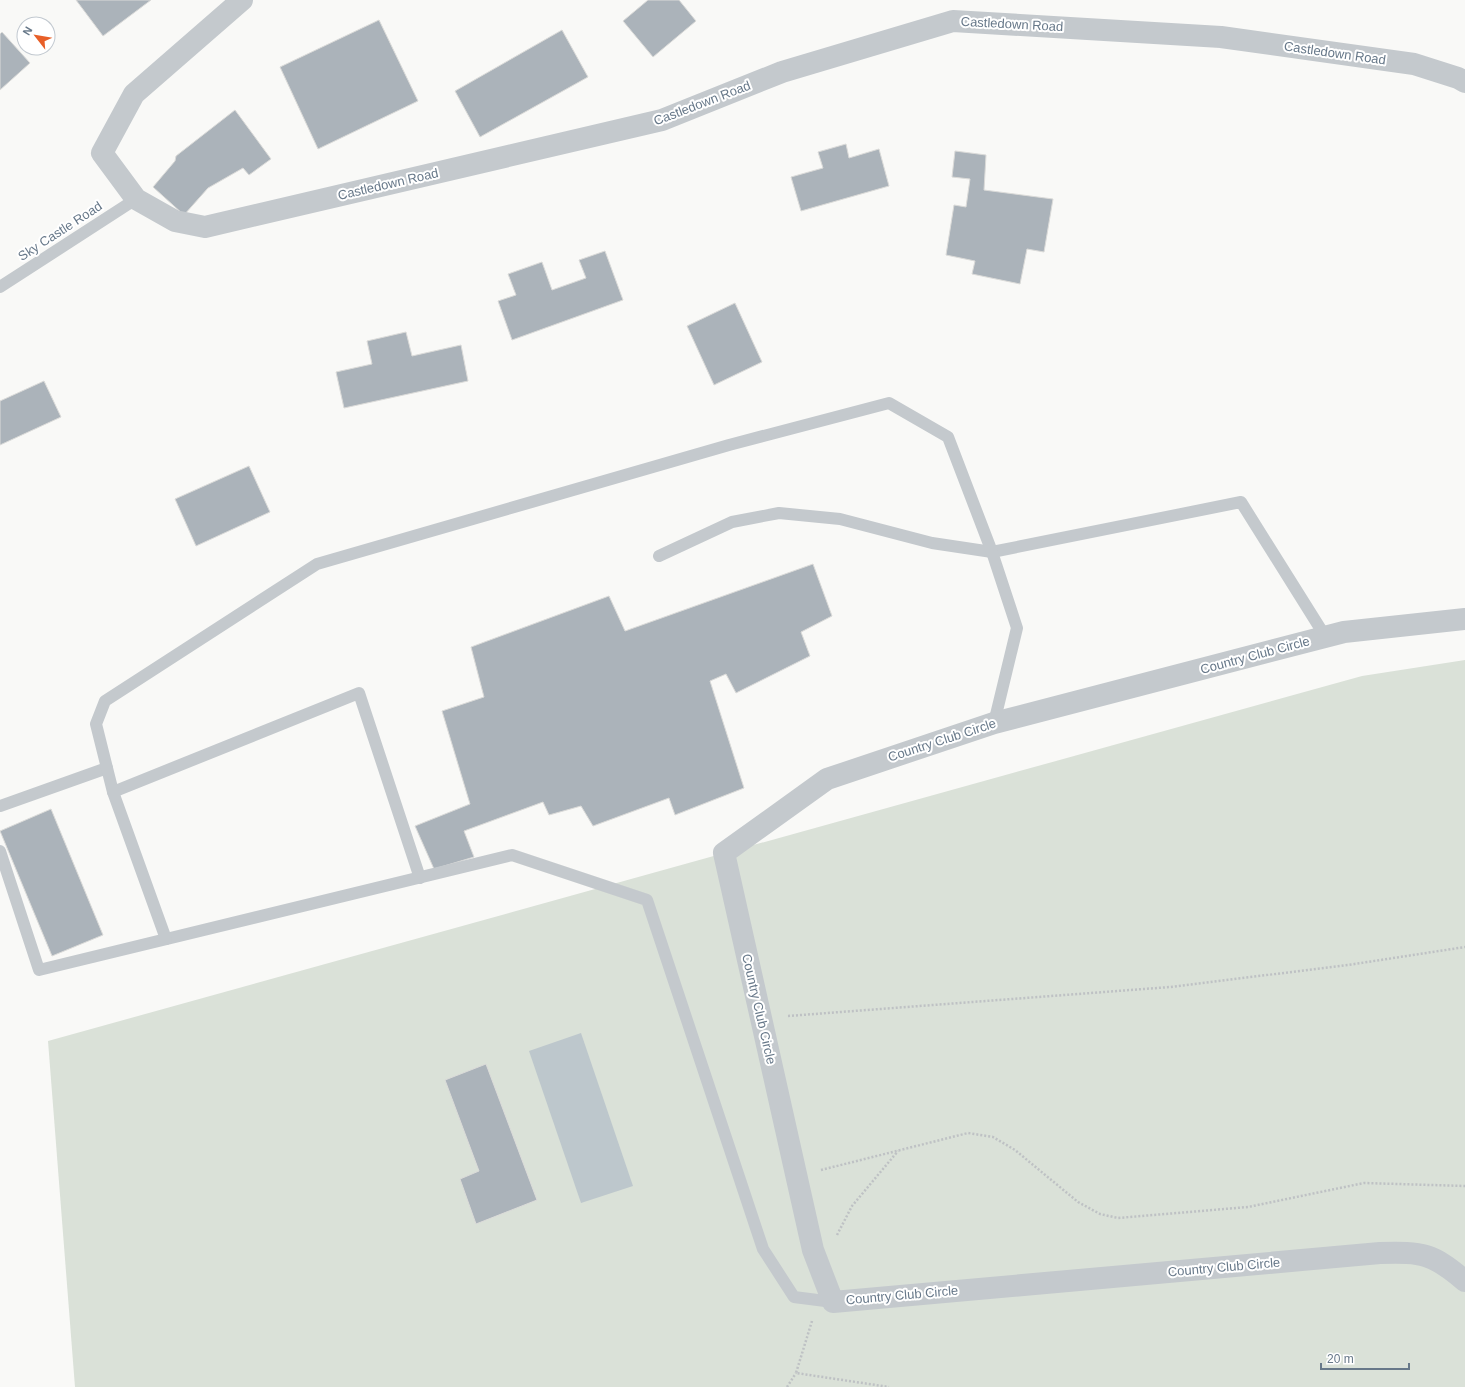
<svg xmlns="http://www.w3.org/2000/svg" width="1465" height="1387" font-family="Helvetica,sans-serif">
<rect width="100%" height="100%" fill="#f9f9f7"/>
<!-- green -->
<path fill="#dae1d8" d="M1465,660V1387H75L48,1041L1362,676Z"/>
<!-- water -->
<path fill="#bdc7cc" d="M581,1033L633,1186L581,1203L529,1051Z"/>
<!-- building -->
<g fill="#abb3ba" stroke="#dbdbd9">
<path d="M76,0H151L103,36Z"/>
<path d="M648,0H679L696,21L653,57L623,21Z"/>
<path d="M379,20L418,101L318,149L280,67Z"/>
<path d="M562,30L588,77L480,137L455,91Z"/>
<path d="M2,32L30,63L0,90V34Z"/>
<path d="M235,110L271,159L249,175L243,168L208,188L184,215L153,187L175,161L176,156Z"/>
<path d="M846,144L849,158L879,149L889,186L801,211L791,177L823,168L818,152Z"/>
<path d="M955,151L986,155L984,190L1053,199L1044,252L1027,249L1020,284L972,274L975,261L946,255L954,205L966,207L970,179L952,177Z"/>
<path d="M605,251L623,300L512,340L498,301L516,295L508,274L542,262L552,290L586,278L579,260Z"/>
<path d="M735,303L762,362L714,385L687,326Z"/>
<path d="M406,332L412,356L461,345L468,381L344,408L336,372L372,364L367,341Z"/>
<path d="M44,381L61,417L0,445V401Z"/>
<path d="M249,466L270,512L196,546L175,499Z"/>
<path d="M813,564L832,616L801,632L810,656L736,693L726,674L710,681L744,788L675,815L669,798L593,826L581,806L549,815L543,802L464,831L474,857L434,869L415,826L470,804L442,711L484,697L471,647L609,596L625,631Z"/>
<path d="M51,809L103,935L52,956L0,831Z"/>
<path d="M486,1064L537,1200L476,1224L460,1179L479,1171L445,1080Z"/>
</g>
<g fill="none" stroke-linecap="round" stroke-linejoin="round">
<!-- path -->
<g stroke="#bec1c4" stroke-width="2.5" stroke-dasharray="2 2" stroke-linecap="butt">
<path d="M788,1016L1170,987L1348,965L1465,947"/>
<path d="M821,1170L968,1133L993,1137L1015,1150L1078,1202L1100,1214L1118,1218L1248,1207L1364,1183L1465,1186"/>
<path d="M837,1235L852,1206L898,1151"/>
<path d="M812,1321L796,1373L889,1387"/>
<path d="M787,1387L796,1373"/>
</g>
<!-- service -->
<g stroke="#c4c9cd" stroke-width="12">
<path d="M0,287L136,199"/>
<path d="M659,556L732,522L779,513L840,519L932,543L992,552L1241,502L1325,636"/>
<path d="M113,792L359,693L420,878"/>
<path d="M0,806L107,768"/>
<path d="M0,851L39,970L512,855L647,900L763,1249L794,1297L833,1302"/>
<path d="M166,939L113,792L96,724L105,701L317,564L729,445L889,403L948,437L992,552L1017,628L994,723"/>
</g>
<!-- minor -->
<g stroke="#c4c9cd" stroke-width="22">
<path d="M242,0L134,94L102,153L136,199L175,221L205,227L662,120L782,72L953,21L1221,37L1414,64L1458,78L1465,82"/>
<path d="M1465,619L1344,632L994,723L827,779L724,853L813,1250L833,1302L1380,1253C1423,1252 1432,1253 1465,1281"/>
</g>
</g>
<g text-anchor="middle" dominant-baseline="central" stroke-width="4" stroke-linejoin="round" paint-order="stroke">
<!-- street labels -->
<g font-size="13" fill="#677889" stroke="#fff">
<text transform="translate(1012 24) rotate(3)">Castledown Road</text>
<text transform="translate(1335 53) rotate(8)">Castledown Road</text>
<text transform="translate(702 103) rotate(-21)">Castledown Road</text>
<text transform="translate(388 184) rotate(-13)">Castledown Road</text>
<text transform="translate(60 231) rotate(-33)">Sky Castle Road</text>
<text transform="translate(1255 655) rotate(-15)">Country Club Circle</text>
<text transform="translate(942 740) rotate(-18)">Country Club Circle</text>
<text transform="translate(759 1009) rotate(77)">Country Club Circle</text>
<text transform="translate(1224 1267) rotate(-5)">Country Club Circle</text>
<text transform="translate(902 1295) rotate(-5)">Country Club Circle</text>
</g>
</g>
<!-- north arrow -->
<g transform="translate(36 36) rotate(301)"><circle r="19" fill="#ffffff" stroke="#c2c9d0"/>
<path d="M0-3L7 15L0 10L-7 15Z" fill="#e85f28"/>
<text y="-6" font-size="11" font-weight="bold" text-anchor="middle" fill="#677889">N</text>
</g>
<!-- scale -->
<path d="M1321 1363v6h88v-6" fill="none" stroke="#677889" stroke-width="2"/>
<text x="1327" y="1363" font-size="12" fill="#677889" stroke="#ffffff" stroke-width="3" paint-order="stroke">20 m</text>
</svg>
